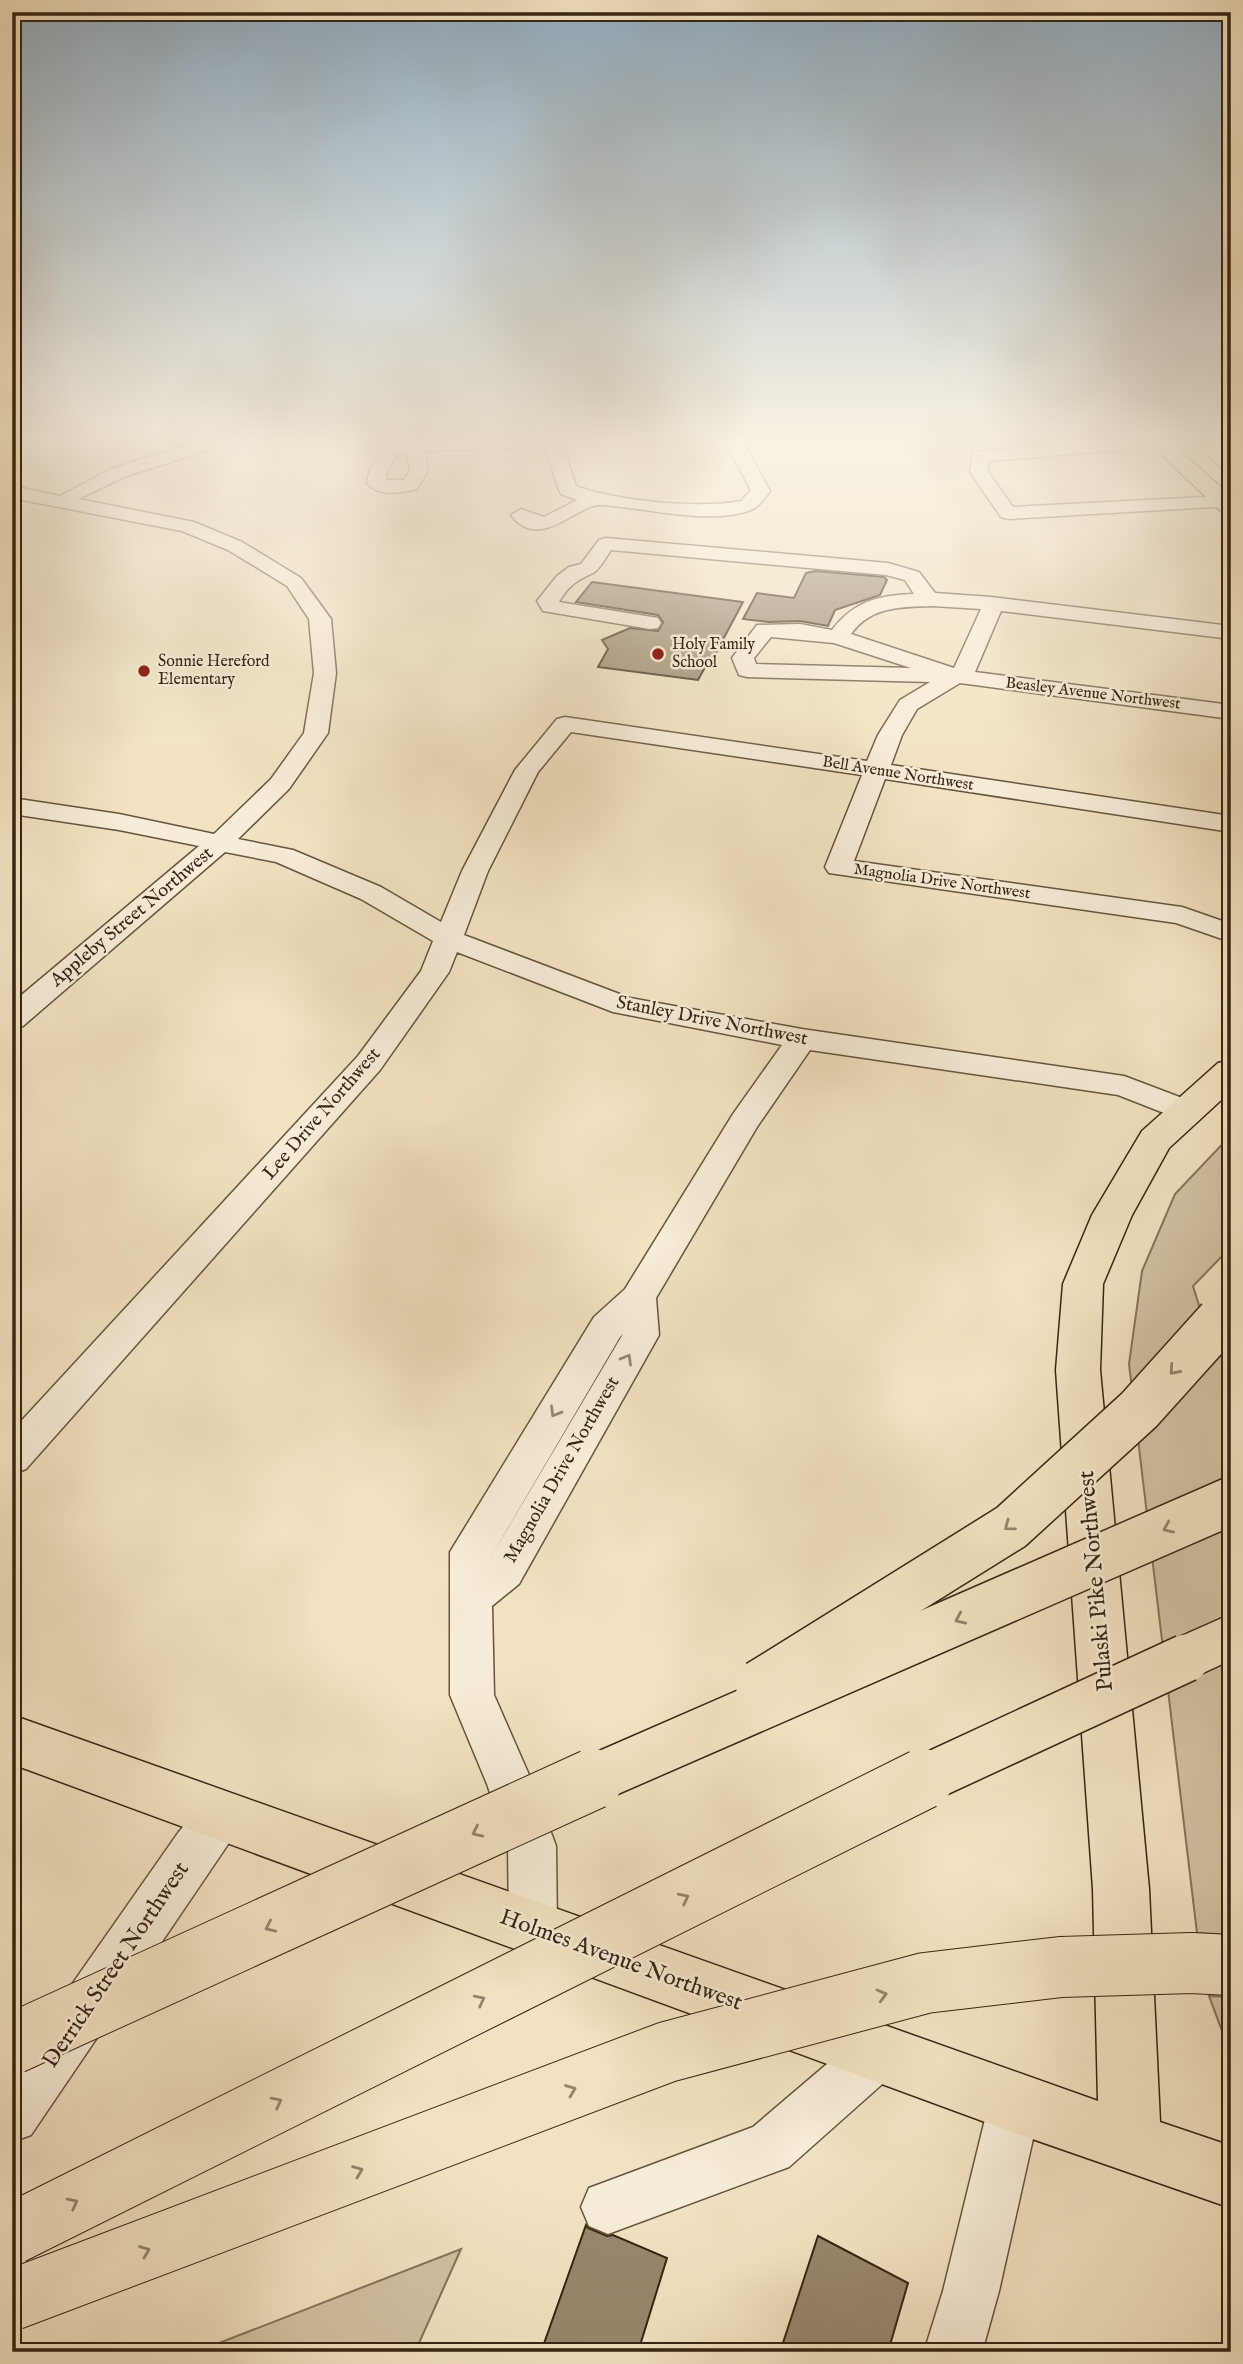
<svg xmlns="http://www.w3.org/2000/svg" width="1243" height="2364" font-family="'IM FELL English',serif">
<rect width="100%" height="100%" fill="#f2e2c1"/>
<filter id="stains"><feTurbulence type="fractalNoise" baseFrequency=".00286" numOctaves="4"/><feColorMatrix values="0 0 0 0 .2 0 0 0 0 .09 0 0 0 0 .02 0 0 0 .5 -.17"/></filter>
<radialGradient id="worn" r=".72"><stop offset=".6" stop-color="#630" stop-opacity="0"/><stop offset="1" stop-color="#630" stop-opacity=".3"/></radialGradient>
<!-- green -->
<g fill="#d2c2a3" stroke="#84745b" stroke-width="2">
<path d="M1231,1135V1247L1193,1286L1216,1360L1231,1344V1935L1197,1933L1129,1364L1142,1271L1175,1194Z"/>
<path d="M1209,1996L1231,1997V2055Z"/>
<path d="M461,2249L415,2352H196Z"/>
</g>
<!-- building -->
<g fill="#98876d" stroke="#362513" stroke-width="2">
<path d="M816,571L884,577L887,580L880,595L835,610L828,626L800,621L769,622L743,619L757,593L794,598L806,573Z"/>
<path d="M592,582L743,602L711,662H708L698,680L598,667L608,649L602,640L630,628L658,631L663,622L658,615L576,602Z"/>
<path d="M586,2225L588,2228L607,2236L613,2235L667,2258L638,2352H541Z"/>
<path d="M818,2236L908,2283L888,2352H780Z"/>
</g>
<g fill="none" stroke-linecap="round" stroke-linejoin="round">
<!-- minor casing -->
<g stroke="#65543e" stroke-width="3">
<g id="minor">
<path d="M195,442H223L220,446L124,477L79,499L194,522L242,542L301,578L331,619L336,673L328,733L289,789L238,839L293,850L381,887L441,922L462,871L515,770L557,719L565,717L867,761L878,735L900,700L930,682L747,677L739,675L732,658L757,625L800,624L832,630C854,601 879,595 914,594L905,580L886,575L611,550C606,557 600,569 593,573C576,581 569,585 559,602L658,618L661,623L658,628L650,629L543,611L537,601L557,576L569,567L581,564L599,540L606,538L888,563L919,572L935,593L991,597L1231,626V639L1001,611L975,672L1231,705V719L960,683L917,709L902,735L891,765L1231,816V832L885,779L854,861L1182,907L1231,924V942L1176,923L829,873L825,867L862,775L571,732L538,772L488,871L464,935L630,998L802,1029L1124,1076L1198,1104L1203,1111L1198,1118L1187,1122L1118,1095L810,1050L757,1127L656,1298L659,1335L519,1584L492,1606L494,1695L533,1784L556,1846L557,1928L550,1945L533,1952L516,1945L509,1928L508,1846L487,1784L450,1695V1552L594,1317L625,1289L733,1114L782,1045L613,1012L457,952L449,972L380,1070L26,1469L12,1474V1431L358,1056L421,971L433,941L361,899L276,862L225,852L23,1026L12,1028V1003L199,846L119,830L12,814V798L119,814L214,834L271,779L304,733L314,673L309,619L287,586L228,550L182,531L12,498V486L60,496L111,469ZM933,606L981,609L954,668L851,634C871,606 901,607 933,606ZM771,637L834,643L911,668L756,664L754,658ZM623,1334L492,1555L620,1337Z"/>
<path d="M371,442H562L576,486C616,501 698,509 741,501L751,490L725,442H743L770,491C766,497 759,507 751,510C710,526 643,507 600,505C577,504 540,553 511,515L521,509L544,517L577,500L561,494L559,490L545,447L424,451L428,471L417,489C400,493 379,497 367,483L370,469L384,449ZM400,452H406L410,471L404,480H386L388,469Z"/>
<path d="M1089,442H1168L1159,447L988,461V472L1013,507L1224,496L1231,498V506L1008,519L1001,517L970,472L973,452Z"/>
<path d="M1231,448V472L1225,471L1209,456L1212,452Z"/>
<path d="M221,1792L237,1799L244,1815L237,1831L31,2135L12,2142V2070L178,1833L205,1799Z"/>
<path d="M879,2027L897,2035L905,2053L897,2071L789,2167L608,2234L589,2226L581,2207L589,2188L753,2127L861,2035Z"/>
<path d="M1015,2077L1034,2084L1041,2103L999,2291L982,2352H924L943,2291L989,2103L996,2084Z"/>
</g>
</g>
<!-- major casing -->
<g stroke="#362513" stroke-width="3">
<g id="major">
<path d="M1148,442H1170L1231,496V515L1223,513Z"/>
<path d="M1231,1060V1091L1169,1148L1132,1215L1103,1284L1100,1370L1149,1889L1160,2122L1231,2146V2208L1015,2133L12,1764V1715L1098,2101L1093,1889L1056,1370L1063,1284L1092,1215L1142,1131L1218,1063Z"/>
</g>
</g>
<!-- highway casing -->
<g stroke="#362513" stroke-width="3">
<path id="highway" d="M1231,1614V1660L1186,1681L1168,1674L1161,1658L1168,1642Z"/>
</g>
<!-- minor -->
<use href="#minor" fill="#f7ecd7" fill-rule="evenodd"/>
<!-- major -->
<use href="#major" fill="#f2e2c1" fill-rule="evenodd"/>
<!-- highway -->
<use href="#highway" fill="#f2e2c1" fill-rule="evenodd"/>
<!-- highway-bridge-far1 casing -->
<g stroke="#362513" stroke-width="50" stroke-linecap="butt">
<g id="highway-bridge-far1">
<path d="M759,1684L1011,1527L1139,1410L1220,1320"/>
<path d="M589,1781L1231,1501"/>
<path d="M920,1781L1186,1658"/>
</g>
</g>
<!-- highway-bridge casing -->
<g stroke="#362513" stroke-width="62" stroke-linecap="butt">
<g id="highway-bridge">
<path d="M12,2044L593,1779"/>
<path d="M12,2234L923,1779"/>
<path d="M12,2300L667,2052L925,1983L1061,1967L1191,1963L1231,1965"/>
</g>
</g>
<!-- highway-bridge-far1 -->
<use href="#highway-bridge-far1" stroke="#f2e2c1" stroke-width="47"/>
<!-- highway-bridge -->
<use href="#highway-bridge" stroke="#f2e2c1" stroke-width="60"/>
</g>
<!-- one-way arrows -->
<defs><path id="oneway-chevron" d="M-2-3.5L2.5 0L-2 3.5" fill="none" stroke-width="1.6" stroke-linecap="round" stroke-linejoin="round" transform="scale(1.75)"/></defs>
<g stroke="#968875">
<use href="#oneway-chevron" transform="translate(627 1359) rotate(-60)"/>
<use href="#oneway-chevron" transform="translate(555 1412) rotate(121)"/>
</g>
<g stroke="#94846a">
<use href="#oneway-chevron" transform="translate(1174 1370) rotate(132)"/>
<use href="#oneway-chevron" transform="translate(1009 1526) rotate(143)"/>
<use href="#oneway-chevron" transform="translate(1168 1528) rotate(156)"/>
<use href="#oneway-chevron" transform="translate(960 1619) rotate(156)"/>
<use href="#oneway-chevron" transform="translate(477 1832) rotate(155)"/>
<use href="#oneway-chevron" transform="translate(684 1898) rotate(-27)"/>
<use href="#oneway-chevron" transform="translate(270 1927) rotate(155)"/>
<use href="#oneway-chevron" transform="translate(882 1995) rotate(-15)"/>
<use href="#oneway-chevron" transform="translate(480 2000) rotate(-27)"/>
<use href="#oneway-chevron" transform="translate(571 2090) rotate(-21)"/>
<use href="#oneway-chevron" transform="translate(277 2102) rotate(-27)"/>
<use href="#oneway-chevron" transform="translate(358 2171) rotate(-21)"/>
<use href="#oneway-chevron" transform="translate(73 2203) rotate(-27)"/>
<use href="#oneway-chevron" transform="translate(145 2251) rotate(-21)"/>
</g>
<!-- sky -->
<linearGradient id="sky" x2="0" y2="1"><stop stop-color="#92adc1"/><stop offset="0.57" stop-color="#f9f2e3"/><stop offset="1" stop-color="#f9f2e3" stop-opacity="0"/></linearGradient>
<rect width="1243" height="773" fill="url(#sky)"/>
<!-- markers -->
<g fill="#8f2418" stroke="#f7ecd7" stroke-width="2.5">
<circle cx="658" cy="654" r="7"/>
<circle cx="144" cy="671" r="7"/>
</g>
<g text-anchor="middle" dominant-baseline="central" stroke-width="5" stroke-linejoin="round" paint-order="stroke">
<!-- far-poi labels -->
<g font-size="16" fill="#362513" stroke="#f7ecd7" text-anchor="start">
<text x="672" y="645">Holy Family<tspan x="672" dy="18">School</tspan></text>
<text x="158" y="662">Sonnie Hereford<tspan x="158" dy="18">Elementary</tspan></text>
</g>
<!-- far-street labels -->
<g font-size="16" fill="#362513" stroke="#f7ecd7">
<text transform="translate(1093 694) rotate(7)">Beasley Avenue Northwest</text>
<text transform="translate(898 774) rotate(9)">Bell Avenue Northwest</text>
<text transform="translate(942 882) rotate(8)">Magnolia Drive Northwest</text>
</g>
<!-- street labels -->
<g font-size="19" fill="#362513" stroke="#f7ecd7">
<text transform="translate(132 917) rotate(-40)">Appleby Street Northwest</text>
<text transform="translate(712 1021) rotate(11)">Stanley Drive Northwest</text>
<text transform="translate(322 1114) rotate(-49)">Lee Drive Northwest</text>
<text transform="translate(562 1470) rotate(-60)">Magnolia Drive Northwest</text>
</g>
<!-- near-street labels -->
<g font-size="23" fill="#362513" stroke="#f7ecd7">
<text transform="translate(1096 1581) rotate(-95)">Pulaski Pike Northwest</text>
<text transform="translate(621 1960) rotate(20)">Holmes Avenue Northwest</text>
<text transform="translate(116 1965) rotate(-56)">Derrick Street Northwest</text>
</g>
</g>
<!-- margin -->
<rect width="1243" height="2364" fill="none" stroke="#f2e2c1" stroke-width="42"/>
<rect x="14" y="14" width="1215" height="2336" fill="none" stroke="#362513" stroke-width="3.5"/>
<rect x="21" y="21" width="1201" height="2322" fill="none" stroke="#362513" stroke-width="2"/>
<rect width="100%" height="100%" filter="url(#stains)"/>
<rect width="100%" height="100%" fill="url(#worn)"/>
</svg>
